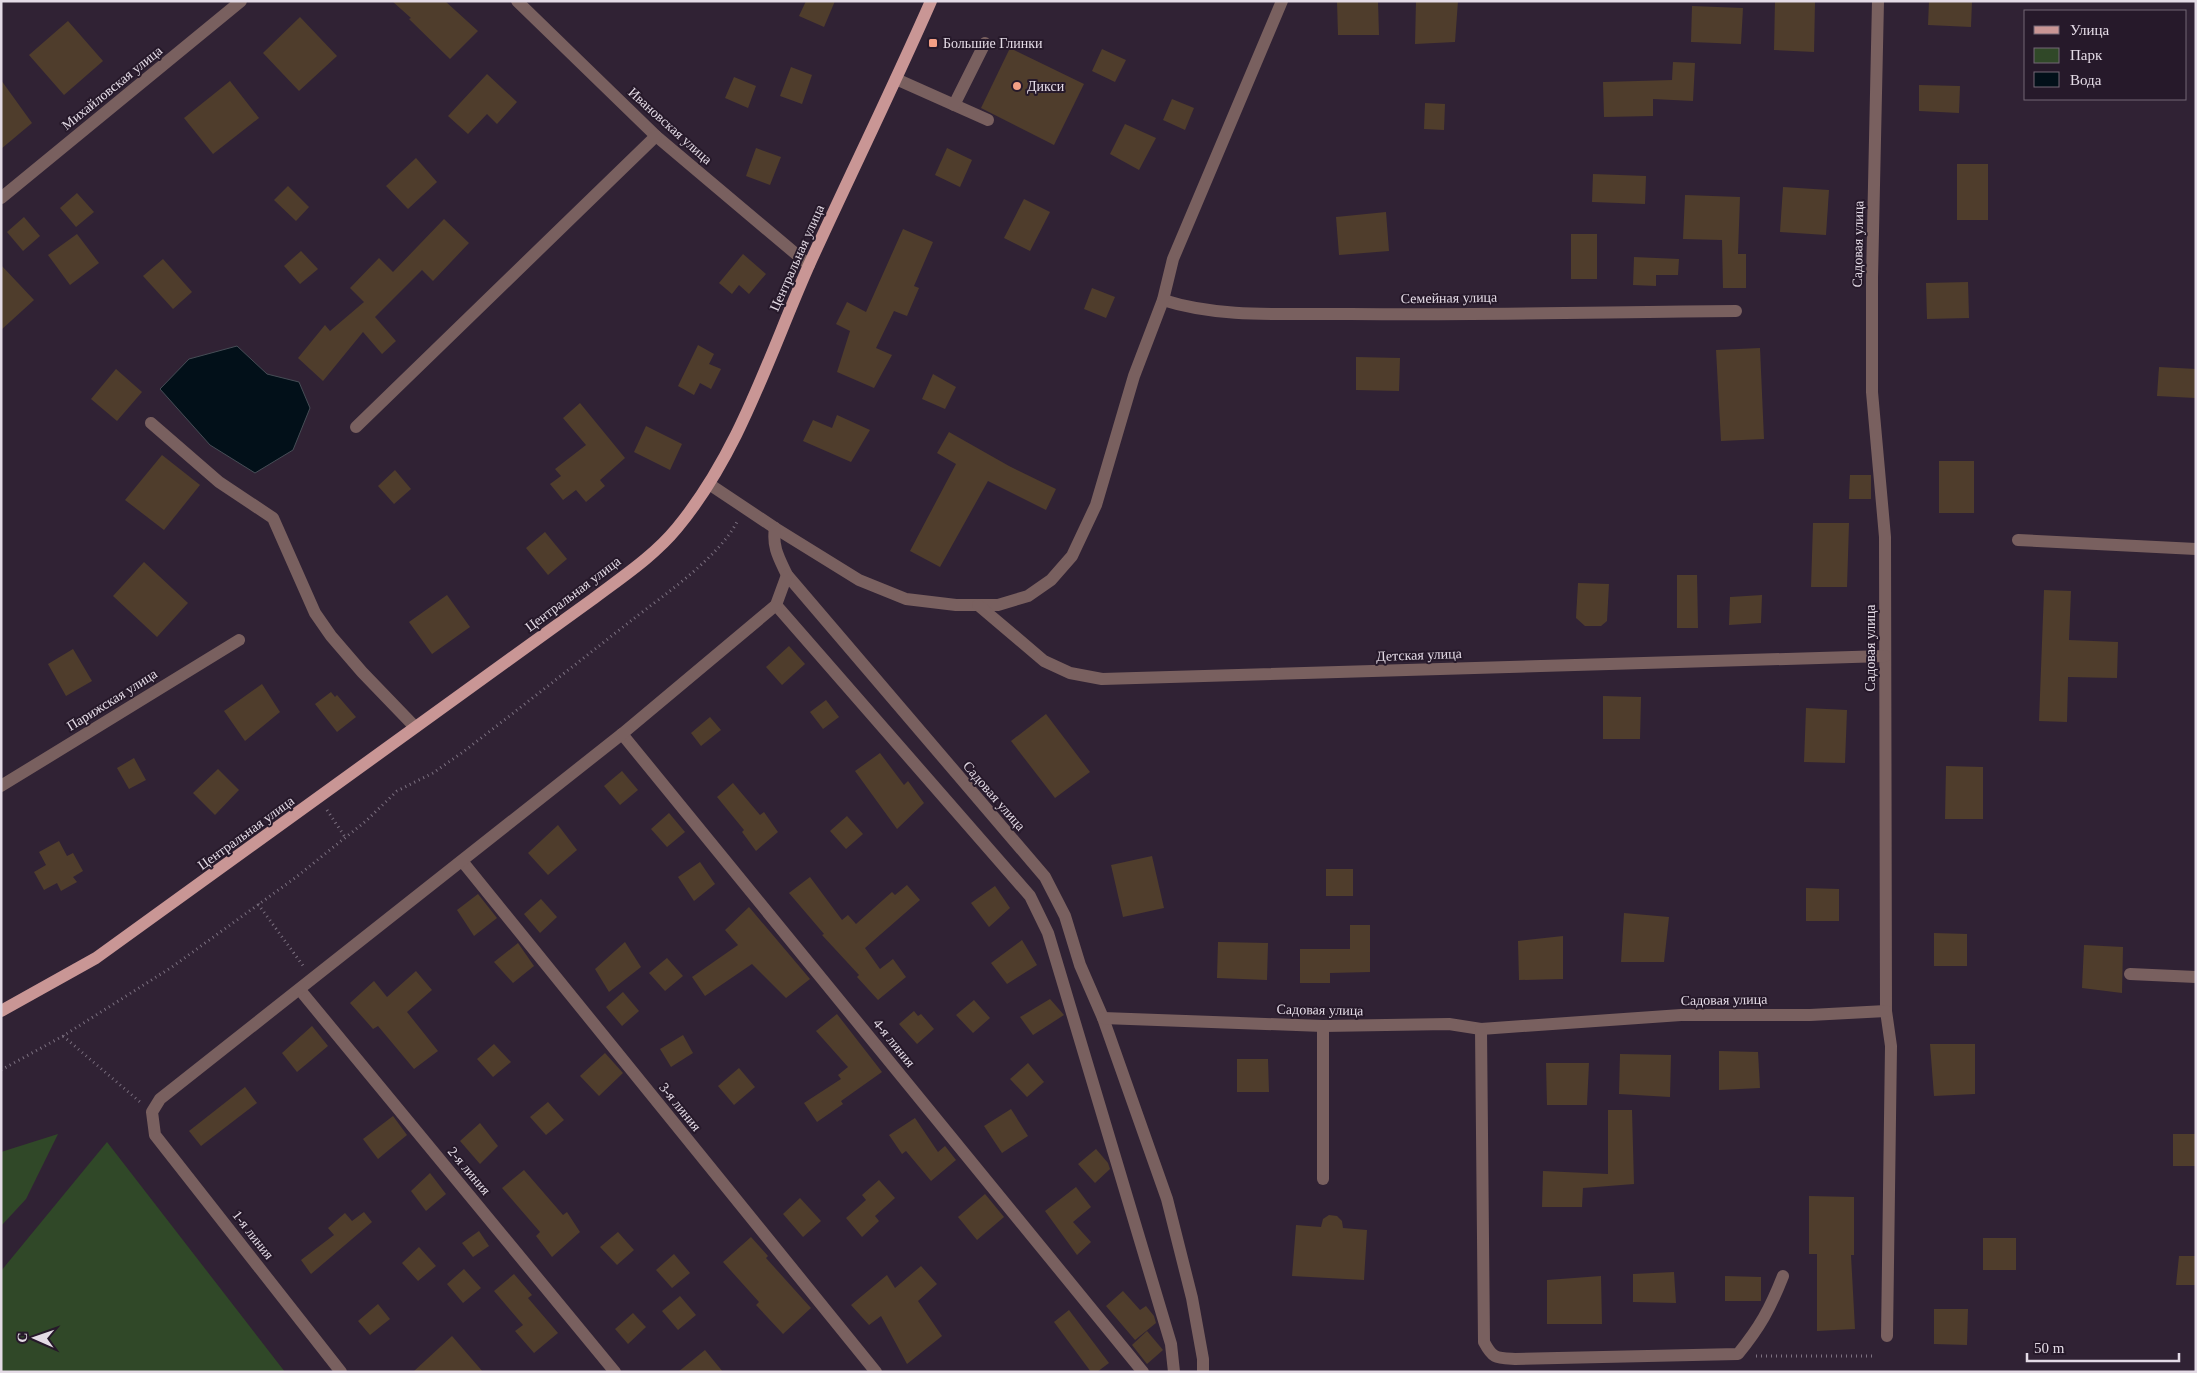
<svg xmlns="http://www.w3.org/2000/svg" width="2197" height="1373" font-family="Georgia,serif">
<rect width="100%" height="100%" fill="#302234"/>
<!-- green -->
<g fill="#304828">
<path d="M58,1134L26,1199L1,1226V1152Z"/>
<path d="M107,1142L285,1372H1V1271Z"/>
</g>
<!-- water -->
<path fill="#021019" stroke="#464d56" d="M237,346L267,374L299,382L310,408L293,450L255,473L210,445L160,389L189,359Z"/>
<!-- building -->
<g fill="#4f3d2c">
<path d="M392,1H445L478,31L450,59L409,19L411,18Z"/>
<path d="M806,1H835L824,27L799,16Z"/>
<path d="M1337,1H1378L1379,35H1338Z"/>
<path d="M1416,1H1458L1455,42L1415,44Z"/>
<path d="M1775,1L1815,2L1814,52L1774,50Z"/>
<path d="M1929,1H1972L1971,27L1928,25Z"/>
<path d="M1692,6L1743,8L1741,44L1691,42Z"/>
<path d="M300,17L337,56L299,91L263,53Z"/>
<path d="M68,21L103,61L64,95L29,55Z"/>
<path d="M1010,48L1084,84L1054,145L981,108Z"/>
<path d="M1102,49L1126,60L1115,82L1092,71Z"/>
<path d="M1673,62L1695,63L1693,101L1653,99V116L1604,117L1603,82L1672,80Z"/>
<path d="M791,67L812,75L802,104L780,96Z"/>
<path d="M487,74L517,102L497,124L487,114L468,134L448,116Z"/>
<path d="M734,77L756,86L748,108L725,98Z"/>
<path d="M1,80L32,123L1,149Z"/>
<path d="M230,81L259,118L213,154L184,118Z"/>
<path d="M1919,85L1960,86L1959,113L1919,111Z"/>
<path d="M1172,99L1194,108L1185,130L1163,120Z"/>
<path d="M1425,103L1445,104L1444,130L1424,129Z"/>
<path d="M1125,124L1156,138L1139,170L1110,154Z"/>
<path d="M756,148L781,157L770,185L746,176Z"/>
<path d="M947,148L972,160L960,187L935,175Z"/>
<path d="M416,158L437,182L408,209L386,186Z"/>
<rect x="1957" y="164" width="31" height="56"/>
<path d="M1593,174L1646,176L1645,204L1592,202Z"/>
<path d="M288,186L309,207L296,221L274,200Z"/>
<path d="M1783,187L1829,190L1826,235L1780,232Z"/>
<path d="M77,193L94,212L76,227L60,208Z"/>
<path d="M1685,195L1740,197L1738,254H1746V288H1723L1722,240L1683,239Z"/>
<path d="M1024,199L1050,212L1030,251L1004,238Z"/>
<path d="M1386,212L1389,251L1339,255L1336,217Z"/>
<path d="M24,217L40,236L23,251L7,232Z"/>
<path d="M444,219L469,243L433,281L422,270L375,317L396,341L382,354L363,332L323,381L298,358L325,325L330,331L364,302L350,288L379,258L393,272Z"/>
<path d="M903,229L933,242L914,286L919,288L907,316L894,311L876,348L892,355L874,388L837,372L850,331L836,324L847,302L866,312Z"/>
<path d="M77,234L99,263L70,285L48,255Z"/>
<rect x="1571" y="234" width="26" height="45"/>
<path d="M301,251L318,269L300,284L284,266Z"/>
<path d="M743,254L766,274L749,294L739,285L732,294L719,283Z"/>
<path d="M1634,257L1679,259L1678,275H1656V286L1633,285Z"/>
<path d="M163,259L192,292L173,309L143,276Z"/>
<path d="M1,265L34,300L1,330Z"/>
<path d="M1968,282L1969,318L1927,319L1926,283Z"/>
<path d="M1092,288L1115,297L1106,318L1084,309Z"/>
<path d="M698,345L714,354L709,364L721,369L711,389L700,383L694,395L678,386Z"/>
<path d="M1760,348L1764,439L1721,441L1716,350Z"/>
<path d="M1356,357L1400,358L1399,391L1356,390Z"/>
<path d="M2159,367L2196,369L2195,398L2157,396Z"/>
<path d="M116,369L142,392L117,421L91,399Z"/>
<path d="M933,374L956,387L945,409L922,399Z"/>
<path d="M580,403L625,458L600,480L605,486L586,502L576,490L563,500L550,484L561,476L555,469L586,445L563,418Z"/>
<path d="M837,415L870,430L851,462L803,441L813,420L832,428Z"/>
<path d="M646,426L682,444L670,470L634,452Z"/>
<path d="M949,432L1009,466L1056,489L1046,510L988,481L940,567L910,551L956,464L937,453Z"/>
<path d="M162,455L200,485L164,530L125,500Z"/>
<rect x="1939" y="461" width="35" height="52"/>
<path d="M395,470L411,489L394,504L378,486Z"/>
<path d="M1850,475H1871V499H1849Z"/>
<path d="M1813,523H1849L1847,587H1811Z"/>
<path d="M545,532L567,559L548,575L526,548Z"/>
<path d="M144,562L188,603L157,637L113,596Z"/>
<path d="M1677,575H1697L1698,628H1677Z"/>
<path d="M1578,583L1609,584L1607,621L1601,626H1585L1576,618Z"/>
<path d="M2044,590L2071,591L2069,640L2118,642L2117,678L2068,677L2067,722L2039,721Z"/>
<path d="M447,595L470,627L432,654L409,622Z"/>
<path d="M1762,595L1761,623L1729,625L1730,597Z"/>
<path d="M789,646L805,664L782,685L766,667Z"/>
<path d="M73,649L92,681L66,696L48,664Z"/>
<path d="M262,684L280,712L245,741L224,711Z"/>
<path d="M331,692L335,697L337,695L356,717L337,732L315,704Z"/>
<path d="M1603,696L1641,697L1640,739H1603Z"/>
<path d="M826,700L839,717L823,729L810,712Z"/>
<path d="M1806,708L1847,710L1845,763L1804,762Z"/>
<path d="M1046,714L1090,772L1055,798L1011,741Z"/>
<path d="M710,717L721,730L701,746L691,733Z"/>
<path d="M880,753L904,785L908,781L924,803L897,829L855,771Z"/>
<path d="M134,758L146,780L129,789L117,768Z"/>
<path d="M1946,766L1983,767V819H1945Z"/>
<path d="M218,769L239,790L215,815L193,793Z"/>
<path d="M622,771L638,790L620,805L604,786Z"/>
<path d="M733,783L760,815L764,812L778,832L756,851L742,832L744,830L717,797Z"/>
<path d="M669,813L685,832L667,847L651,829Z"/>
<path d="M847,816L863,834L846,849L830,831Z"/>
<path d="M558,825L577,850L548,875L528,853Z"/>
<path d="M59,841L67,856L73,853L83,871L73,877L77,882L61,891L57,883L44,890L34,872L46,865L39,852Z"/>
<path d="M1152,856L1164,908L1123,917L1111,865Z"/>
<path d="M700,862L715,884L694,901L678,877Z"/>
<rect x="1326" y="869" width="27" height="27"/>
<path d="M810,877L842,920L848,915L856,924L892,892L895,895L907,885L920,900L865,948L880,969L893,959L906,977L878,1000L857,977L859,975L822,935L824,934L789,893Z"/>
<path d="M995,886L1010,908L989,927L971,903Z"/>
<path d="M1806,888L1839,889V921H1806Z"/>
<path d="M478,894L497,918L474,936L457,910Z"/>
<path d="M541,899L557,917L540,933L524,914Z"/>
<path d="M749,907L810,979L786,998L752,964L705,996L692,977L738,945L725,930Z"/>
<path d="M1624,913L1669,917L1664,962H1621Z"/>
<path d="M1350,925H1370V972L1330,973V983H1300V949H1350Z"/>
<path d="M1934,933L1967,934V966H1934Z"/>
<path d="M1563,936V979L1519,980L1518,941Z"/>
<path d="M1022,940L1037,965L1007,984L991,963Z"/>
<path d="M625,942L641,967L609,992L595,969Z"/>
<path d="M1218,942L1268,943L1267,980L1217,978Z"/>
<path d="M518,943L534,966L513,983L494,962Z"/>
<path d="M2084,945L2123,947L2122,993L2082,988Z"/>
<path d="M667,958L683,976L665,991L649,973Z"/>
<path d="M416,971L432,990L407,1012L438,1051L414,1069L378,1026L373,1029L350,1003L374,981L387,997Z"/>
<path d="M623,992L639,1011L622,1026L606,1007Z"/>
<path d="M1050,999L1064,1015L1033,1035L1020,1017Z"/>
<path d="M974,1000L990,1018L973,1033L956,1015Z"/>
<path d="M914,1011L918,1016L921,1014L934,1029L917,1044L899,1024Z"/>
<path d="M837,1014L882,1072L841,1101L843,1104L817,1122L804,1103L841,1079L838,1075L848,1067L816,1031Z"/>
<path d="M312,1026L328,1046L297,1072L282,1053Z"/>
<path d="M683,1035L693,1053L671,1067L660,1049Z"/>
<path d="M494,1044L511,1062L493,1077L477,1059Z"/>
<path d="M1930,1044H1975V1094L1934,1096Z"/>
<path d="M1719,1051L1758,1052L1760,1088L1719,1090Z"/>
<path d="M605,1053L623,1073L599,1096L580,1076Z"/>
<path d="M1620,1054L1671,1055L1670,1097L1619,1094Z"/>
<path d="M1237,1059H1268L1269,1092H1237Z"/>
<path d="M1028,1063L1044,1082L1027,1097L1010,1079Z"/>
<path d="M1546,1063H1589L1587,1105H1547Z"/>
<path d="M739,1068L755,1087L734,1105L718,1086Z"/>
<path d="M245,1087L257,1103L201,1146L189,1131Z"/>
<path d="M548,1102L564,1120L546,1135L530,1117Z"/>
<path d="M1011,1109L1028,1136L1002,1153L984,1126Z"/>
<path d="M1608,1110H1632L1634,1184L1583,1188L1582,1207H1542L1543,1171L1608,1174Z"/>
<path d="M393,1116L407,1135L378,1159L363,1139Z"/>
<path d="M915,1118L938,1152L945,1146L956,1160L931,1181L906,1151L902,1154L889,1135Z"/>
<path d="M480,1123L498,1146L480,1164L460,1141Z"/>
<rect x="2173" y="1134" width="23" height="32"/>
<path d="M1096,1149L1108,1163L1110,1169L1095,1183L1078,1164Z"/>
<path d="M524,1170L563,1215L567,1212L580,1232L552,1257L536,1236L540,1232L502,1188Z"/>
<path d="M430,1173L446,1194L426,1211L411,1191Z"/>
<path d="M879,1180L895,1198L875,1216L879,1221L862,1237L846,1218L866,1200L862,1195Z"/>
<path d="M1076,1187L1091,1207L1073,1222L1091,1242L1077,1255L1045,1211Z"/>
<path d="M985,1194L1004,1217L977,1240L958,1217Z"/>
<path d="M1809,1196L1854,1197V1255H1851L1855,1329L1817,1331V1254H1809Z"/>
<path d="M800,1198L821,1221L803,1237L783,1214Z"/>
<path d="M364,1212L372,1222L311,1274L301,1260L334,1235L328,1228L345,1213L352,1221Z"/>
<path d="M1329,1215L1337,1216L1342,1221L1343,1228L1367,1230L1364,1280L1292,1276L1296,1225L1321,1227L1323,1219Z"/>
<path d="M479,1231L489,1246L473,1257L462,1243Z"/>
<path d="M618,1232L634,1250L617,1265L600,1247Z"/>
<path d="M751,1237L768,1256L766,1258L811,1308L783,1334L756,1305L759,1302L723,1262Z"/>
<rect x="1983" y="1238" width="33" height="32"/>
<path d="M419,1247L436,1266L418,1281L402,1263Z"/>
<path d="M674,1254L690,1273L672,1288L656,1270Z"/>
<path d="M2179,1256H2196V1285H2176Z"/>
<path d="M921,1266L937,1284L918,1301L942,1336L907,1364L881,1316L869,1325L851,1305L887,1275L895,1288Z"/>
<path d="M464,1269L481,1288L463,1303L447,1284Z"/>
<path d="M1674,1272L1676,1303L1633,1302V1274Z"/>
<path d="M514,1274L532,1295L528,1298L558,1333L534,1353L515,1331L523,1325L494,1291Z"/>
<path d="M1601,1276L1602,1324H1547V1280Z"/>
<path d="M1725,1276L1761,1277V1301H1725Z"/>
<path d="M1123,1291L1140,1310L1146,1306L1154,1316L1156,1323L1135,1340L1106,1306Z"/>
<path d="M680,1296L696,1315L678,1330L662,1311Z"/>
<path d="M378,1304L390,1319L370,1335L358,1321Z"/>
<path d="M1934,1309H1968L1967,1345L1934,1344Z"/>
<path d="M1069,1310L1109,1363L1097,1372H1091L1054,1322Z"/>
<path d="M633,1313L646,1327L628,1344L615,1329Z"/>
<path d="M1147,1331L1163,1350L1147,1364L1132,1345Z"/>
<path d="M452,1336L483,1372H413Z"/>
<path d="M705,1350L723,1372H678Z"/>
</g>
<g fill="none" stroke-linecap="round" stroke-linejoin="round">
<!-- path -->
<g stroke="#7c7180" stroke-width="3" stroke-dasharray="1 4" stroke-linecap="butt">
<path d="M327,810L345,837"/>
<path d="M258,904L304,967"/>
<path d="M63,1036L140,1102"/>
<path d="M1,1070L63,1036L172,967L295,878L366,821L397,791L433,773L463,752C520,708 576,664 632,620C664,595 718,558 737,522"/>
<path d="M1756,1356H1872"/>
</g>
<!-- minor -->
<g stroke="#79605f" stroke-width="12">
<path d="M517,1L656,136L809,265"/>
<path d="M1878,1L1872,278V392L1885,537L1886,1011L1891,1046L1887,1336"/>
<path d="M896,79L988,120"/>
<path d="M954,105L985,43"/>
<path d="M1,198L241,1"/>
<path d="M1163,300C1222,319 1289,313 1350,314C1479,315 1608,312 1736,311"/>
<path d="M151,423L219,482L273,518L315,613L331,636L362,672L415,727"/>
<path d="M356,427L656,136"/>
<path d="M709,484L775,528L859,580L906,599L956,605H998L1028,596L1051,580L1072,556L1096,505L1134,376L1163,300L1173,259L1282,1"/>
<path d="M775,528C772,547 779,558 787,575L1045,877L1065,916L1080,965L1103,1018L1167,1199L1192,1298L1203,1359V1372"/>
<path d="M2018,540L2196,549"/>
<path d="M776,605L1030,896L1048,933L1171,1344L1174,1372"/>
<path d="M978,605L1044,661L1070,673L1102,679L1885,656"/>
<path d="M622,734L1143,1372"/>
<path d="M1,786L239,640"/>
<path d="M462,861L876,1372"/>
<path d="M2130,974L2196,977"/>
<path d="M300,990L615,1372"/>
<path d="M1103,1018L1323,1026L1449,1024L1481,1029L1681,1015H1810L1886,1011"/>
<path d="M1323,1026V1179"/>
<path d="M1481,1029L1484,1342C1493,1359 1496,1358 1515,1359L1738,1354C1760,1327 1770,1309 1783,1276"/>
<path d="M341,1372L155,1135L152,1112L160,1099L622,734L776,605L787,575"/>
</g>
<!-- major -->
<path stroke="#c99695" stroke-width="12" d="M1,1011L96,958L593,599C622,577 654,556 677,528C740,452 769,355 809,265C849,177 892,90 931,1"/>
</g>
<!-- markers -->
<g fill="#f39f85" stroke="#26192a" stroke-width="2">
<rect x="928" y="38" width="10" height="10" rx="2.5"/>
<circle cx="1017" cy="86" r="5"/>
</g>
<g text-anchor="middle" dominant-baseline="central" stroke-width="4" stroke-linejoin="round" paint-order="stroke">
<!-- poi labels -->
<g font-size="14" fill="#e4dbe6" stroke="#26192a" text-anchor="start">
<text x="943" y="43">Большие Глинки</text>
<text x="1027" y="86">Дикси</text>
</g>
<!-- street labels -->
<g font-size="14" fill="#e4dbe6" stroke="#26192a">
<text transform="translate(112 88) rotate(-39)">Михайловская улица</text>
<text transform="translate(670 126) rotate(42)">Ивановская улица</text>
<text transform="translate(1858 244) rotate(-89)">Садовая улица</text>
<text transform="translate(797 258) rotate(-66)">Центральная улица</text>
<text transform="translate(1449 298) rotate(-1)">Семейная улица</text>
<text transform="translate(573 594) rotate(-37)">Центральная улица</text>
<text transform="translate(1870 648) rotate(-90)">Садовая улица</text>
<text transform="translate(1419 655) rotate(-2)">Детская улица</text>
<text transform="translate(112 700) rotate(-32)">Парижская улица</text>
<text transform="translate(994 796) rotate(49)">Садовая улица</text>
<text transform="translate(246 833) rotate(-36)">Центральная улица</text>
<text transform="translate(1724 1000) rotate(-1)">Садовая улица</text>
<text transform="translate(1320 1010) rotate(1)">Садовая улица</text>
<text transform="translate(894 1043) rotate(51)">4-я линия</text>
<text transform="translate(680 1107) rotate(51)">3-я линия</text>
<text transform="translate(469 1171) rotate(50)">2-я линия</text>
<text transform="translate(253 1235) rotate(52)">1-я линия</text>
</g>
</g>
<!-- border -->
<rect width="2197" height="1373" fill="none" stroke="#e4dbe6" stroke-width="5"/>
<!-- legend -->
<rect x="2024" y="10" width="162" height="90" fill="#26192a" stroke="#726775"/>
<rect x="2034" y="26" width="25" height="8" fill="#c99695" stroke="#726775"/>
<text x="2070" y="35" font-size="15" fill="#e4dbe6">Улица</text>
<rect x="2034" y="48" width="25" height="15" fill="#304828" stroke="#726775"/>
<text x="2070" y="60" font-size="15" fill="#e4dbe6">Парк</text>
<rect x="2034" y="72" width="25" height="15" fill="#021019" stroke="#726775"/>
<text x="2070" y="85" font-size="15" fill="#e4dbe6">Вода</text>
<!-- north arrow -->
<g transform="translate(35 1338) rotate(272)" stroke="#26192a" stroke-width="4" paint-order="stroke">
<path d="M0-4L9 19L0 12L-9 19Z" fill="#e4dbe6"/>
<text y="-8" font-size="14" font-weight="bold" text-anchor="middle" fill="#e4dbe6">С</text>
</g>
<!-- scale -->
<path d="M2027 1353v8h152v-8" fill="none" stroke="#e4dbe6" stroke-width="2.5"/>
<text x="2034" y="1353" font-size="15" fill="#e4dbe6" stroke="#26192a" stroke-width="4" paint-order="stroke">50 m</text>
</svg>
